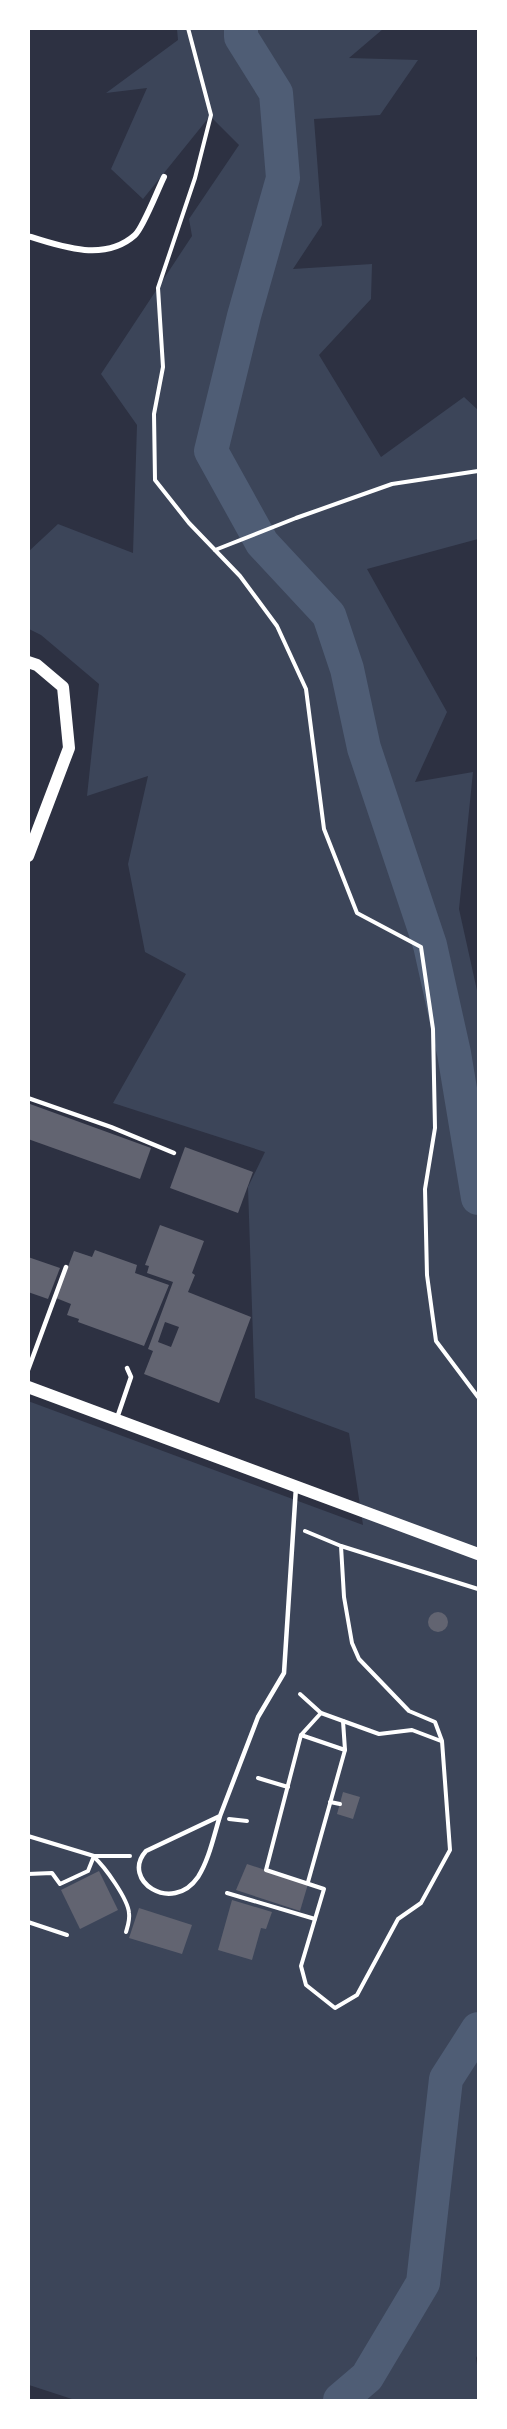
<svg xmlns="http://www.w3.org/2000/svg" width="507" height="2429" font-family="Mulish,sans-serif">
<rect width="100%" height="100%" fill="#2d3142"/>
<!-- green -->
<path fill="#3c4559" d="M177,29H383L349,58L418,60L380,115L314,119L322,225L293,269L372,264L371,299L319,355L381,457L464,397L478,410V539L367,569L447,712L415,782L473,772L459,909L478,995V2354L476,2358L478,2372V2400H75L29,2385L28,1401L363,1525L349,1433L255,1398L248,1187L265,1152L113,1103L186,974L145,952L128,864L148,776L87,796L99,684L41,635L29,629L28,552L58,524L133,553L137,425L101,374L192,236L189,219L239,145L210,116L143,199L111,169L147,88L106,93L178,40Z"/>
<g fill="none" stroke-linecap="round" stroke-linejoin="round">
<!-- river -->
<g stroke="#4f5d75" stroke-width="34">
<path d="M241,28V37L276,93L283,178L244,316L211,451L262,543L329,615L347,669L364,748L430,945L454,1053L478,1198"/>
<path d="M340,2400L367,2377L423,2283L446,2079L478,2029"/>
</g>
</g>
<!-- building -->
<g fill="#626471" fill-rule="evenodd">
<path d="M30,1104L151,1148L140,1179L28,1139V1105Z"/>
<path d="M185,1147L253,1172L238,1213L170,1188Z"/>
<path d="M160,1225L204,1241L192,1273L195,1275L188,1292L251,1317L219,1403L144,1374L153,1351L148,1349L173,1282L147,1273L149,1266L145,1265ZM165,1322L179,1327L171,1347L158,1342Z"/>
<path d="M95,1250L137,1265L135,1273L169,1285L144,1346L78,1322L79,1319L67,1315L71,1304L56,1298L74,1251L92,1257Z"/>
<path d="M28,1257L60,1268L48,1299L28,1292Z"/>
<circle cx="438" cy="1622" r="10"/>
<path d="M343,1792L360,1797L353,1819L337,1814Z"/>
<path d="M247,1864L308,1884L300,1911L236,1890Z"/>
<path d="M99,1871L118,1910L80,1929L61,1890Z"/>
<path d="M232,1900L272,1912L266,1929L261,1928L252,1960L218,1950Z"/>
<path d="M139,1908L192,1925L182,1954L129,1938Z"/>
</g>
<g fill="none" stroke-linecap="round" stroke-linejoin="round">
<!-- path -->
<g stroke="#fff" stroke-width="4">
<path d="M188,28L211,115L195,178L158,288L163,367L154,414L155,480L189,523L240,576L277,626L306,689L324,829L357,913L421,947L433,1029L435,1128L425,1189L427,1275L436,1341L478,1397"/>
<path d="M215,550L296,518L392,484L478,471"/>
<path d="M305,1531L341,1546L344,1597L352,1643L359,1659L409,1711L435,1722L442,1741L450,1850L421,1903L398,1919L357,1995L335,2008L306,1985L301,1966L324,1889L266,1870L301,1735L345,1750L308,1882"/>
<path d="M341,1546L478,1589"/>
<path d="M300,1694L321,1713L379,1734L412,1730L441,1741"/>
<path d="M343,1721L345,1750"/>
<path d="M301,1735L321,1713"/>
<path d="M258,1778L288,1787"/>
<path d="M330,1802L340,1804"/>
<path d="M229,1819L247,1821"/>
<path d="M28,1836L94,1856H130"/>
<path d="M94,1857C105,1867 128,1899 129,1913C130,1920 128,1925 126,1932"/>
<path d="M28,1874L52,1873L60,1884L88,1871L94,1856"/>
<path d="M227,1893L315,1919"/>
<path d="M28,1922L67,1935"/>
</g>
<!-- service -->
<g stroke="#fff" stroke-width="4.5">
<path d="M28,1098L111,1127L174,1153"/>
<path d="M28,1370L66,1267"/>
<path d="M117,1418L131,1377L127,1368"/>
<path d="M220,1816C214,1835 209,1860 198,1877C172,1915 120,1880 146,1851L220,1816L258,1717L284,1673L296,1487"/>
</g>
<!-- minor -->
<path stroke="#fff" stroke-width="6" d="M28,236C62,247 105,262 135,235C143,228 158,189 164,177"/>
<!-- secondary -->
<g stroke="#fff" stroke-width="12">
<path d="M28,662L37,665L63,687L69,748L28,856"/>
<path d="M28,1387L478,1554"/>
</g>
</g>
<!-- border -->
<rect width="507" height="2429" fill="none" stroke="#ffffff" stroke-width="60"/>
</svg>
